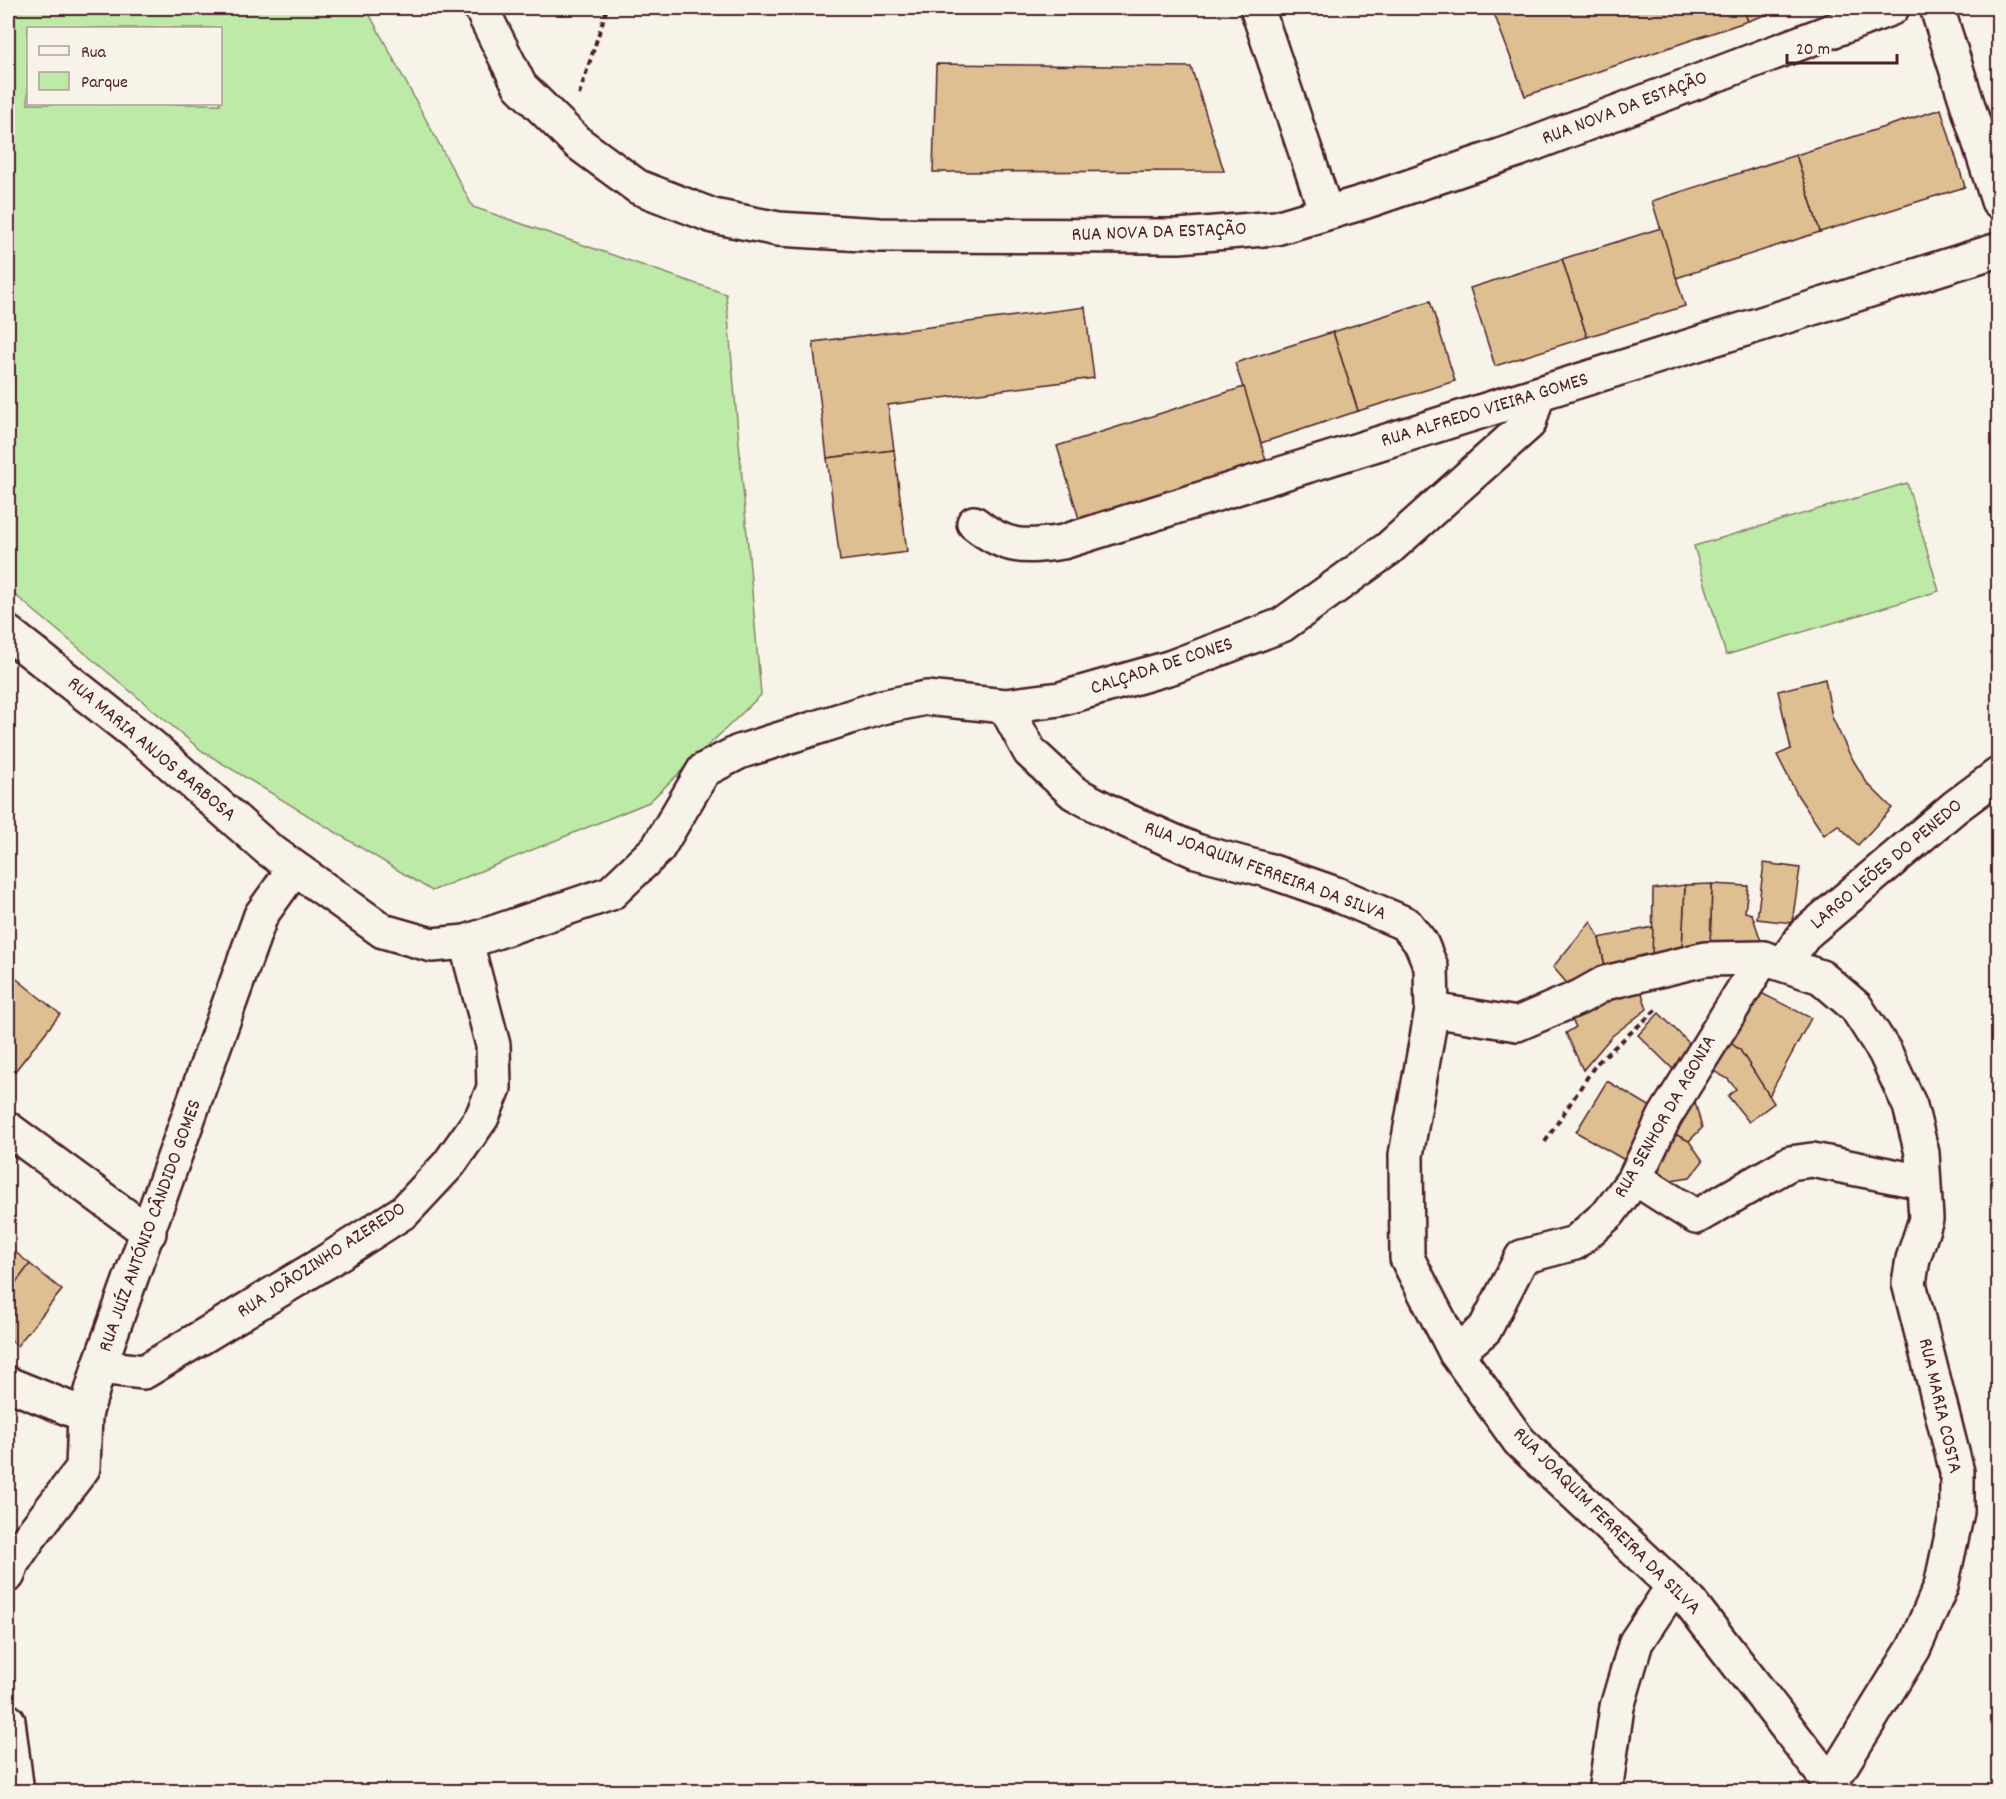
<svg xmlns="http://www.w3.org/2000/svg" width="2006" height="1799" font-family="Dekko,sans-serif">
<rect width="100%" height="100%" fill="#f7f3e8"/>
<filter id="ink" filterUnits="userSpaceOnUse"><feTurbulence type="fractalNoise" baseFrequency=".0167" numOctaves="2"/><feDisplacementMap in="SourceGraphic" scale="12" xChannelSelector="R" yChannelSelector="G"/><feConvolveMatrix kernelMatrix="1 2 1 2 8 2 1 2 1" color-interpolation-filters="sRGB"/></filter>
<g filter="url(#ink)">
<!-- green -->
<g fill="#bdeaa7" stroke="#848469" stroke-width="1.5" fill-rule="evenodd">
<path d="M8,8H366L473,207L726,294L761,695L649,802L432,891L202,751L8,589ZM28,28H220V104H28Z"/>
<path d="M1907,483L1939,591L1726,655L1694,546Z"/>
</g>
<!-- building -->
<g fill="#ddbf91" stroke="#4a1f2b" stroke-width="1.5">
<path d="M1492,8H1743L1748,21L1525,96Z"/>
<path d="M1743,8H1786L1748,21Z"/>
<path d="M936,64L1191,67L1224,171L933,172Z"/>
<path d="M1941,109L1965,187L1820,232L1796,155Z"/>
<path d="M1796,155L1820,232L1676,278L1652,201Z"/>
<path d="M1661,228L1685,306L1587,337L1562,259Z"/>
<path d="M1562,259L1587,337L1495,366L1470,288Z"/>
<path d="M1430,301L1455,381L1358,411L1333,332Z"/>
<path d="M1085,307L1094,378L888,405L894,450L827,458L813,342Z"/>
<path d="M1333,332L1358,411L1261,443L1235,363Z"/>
<path d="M1244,387L1267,464L1080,522L1057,446Z"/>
<path d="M894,450L907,552L840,561L827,458Z"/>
<path d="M1825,679L1832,717L1849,753L1867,783L1892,808L1858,845L1838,825L1824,835L1798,796L1777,755L1791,749L1778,691Z"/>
<path d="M1764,863L1800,868L1792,923L1757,919Z"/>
<path d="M1712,884L1748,886L1745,912L1752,914L1762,944L1710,947Z"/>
<path d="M1712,884L1710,947L1682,948L1685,885Z"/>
<path d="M1685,885L1682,948L1652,957L1653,889Z"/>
<path d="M1591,921L1599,938L1606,971L1571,988L1553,967Z"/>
<path d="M1653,927L1652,957L1606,971L1599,938Z"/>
<path d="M8,972L60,1014L8,1080Z"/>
<path d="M1638,981L1647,1009L1612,1036L1583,1070L1566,1033L1576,1027L1569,1014Z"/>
<path d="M1757,991L1811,1018L1769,1096L1740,1050L1725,1039Z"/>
<path d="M1659,1013L1697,1051L1680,1076L1638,1035Z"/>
<path d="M1725,1039L1740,1050L1774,1103L1749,1122L1728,1096L1736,1089L1728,1079L1708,1068Z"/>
<path d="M1607,1081L1658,1111L1628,1162L1576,1132Z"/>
<path d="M1694,1098L1702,1128L1689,1141L1666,1130Z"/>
<path d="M1666,1130L1689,1141L1703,1161L1690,1177L1671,1180L1649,1166Z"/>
<path d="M8,1246L30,1264L8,1293Z"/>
<path d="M30,1264L62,1290L17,1346L8,1338V1293Z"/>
</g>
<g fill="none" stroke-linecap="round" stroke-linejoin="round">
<!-- minor casing -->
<g stroke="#4a1f2b" stroke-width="38">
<g id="minor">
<path d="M481,8L520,86L578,143L638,187L713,216L778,229L880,235L1179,236L1276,228L1364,202L1517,150L1892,8"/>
<path d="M1257,8L1326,212"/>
<path d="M1937,8L1998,201"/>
<path d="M974,523C1006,549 1024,548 1063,542L1998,250"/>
<path d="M8,633L151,746L268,849L383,931L432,945L466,942L611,893L658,848L704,770L739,752L882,707L926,698L1005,706L1060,699L1172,667L1282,625L1388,549L1529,423L1537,396"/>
<path d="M1005,706L1030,752L1074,793L1123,819L1196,851L1267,870L1336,894L1406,924L1421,943L1431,967L1432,1010L1406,1155L1407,1258L1456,1353L1519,1441L1690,1602L1837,1792"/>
<path d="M1784,963L1806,933L1955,807L1998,775"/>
<path d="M1432,1010L1517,1024L1580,997L1605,983L1705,959L1763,958L1821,977L1856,1007L1885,1052L1910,1106L1922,1153L1926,1219L1913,1259L1909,1283L1957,1472V1512L1941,1586L1914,1648L1830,1784"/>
<path d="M8,1129L149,1233"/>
<path d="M1635,1178L1696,1217L1790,1163L1812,1160L1923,1182"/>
<path d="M1456,1353L1485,1329L1522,1257L1575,1243L1609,1213L1635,1178L1665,1116L1763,958"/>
<path d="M99,1367L144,1372L324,1263L405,1211L449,1164L482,1117L494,1088L493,1045L466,942"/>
<path d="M8,1384L85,1415"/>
<path d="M8,1575L12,1563L29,1538L83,1468L85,1415L99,1367L261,915L294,869"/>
<path d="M8,1721L17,1792"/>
<path d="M1605,1792L1617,1707L1636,1642L1672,1588"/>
</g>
</g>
<!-- path -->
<g stroke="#4a1f2b" stroke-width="4" stroke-dasharray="6 4.5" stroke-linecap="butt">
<path d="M1991,26L1998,25"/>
<path d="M579,95L607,8"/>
<path d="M1545,1142L1596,1064L1658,1008"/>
</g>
<!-- minor -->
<use href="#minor" stroke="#f7f3e8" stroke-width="33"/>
</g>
</g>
<g text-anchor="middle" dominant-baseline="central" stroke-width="4.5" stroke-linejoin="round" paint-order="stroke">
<!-- street labels -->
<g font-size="20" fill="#4a1f2b" stroke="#f7f3e8">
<text transform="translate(1625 109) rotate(-21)">RUA NOVA DA ESTAÇÃO</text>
<text transform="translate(1159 233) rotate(-2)">RUA NOVA DA ESTAÇÃO</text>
<text transform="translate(1485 411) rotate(-17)">RUA ALFREDO VIEIRA GOMES</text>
<text transform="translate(1162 667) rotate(-18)">CALÇADA DE CONES</text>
<text transform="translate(151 750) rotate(40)">RUA MARIA ANJOS BARBOSA</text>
<text transform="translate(1887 865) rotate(-40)">LARGO LEÕES DO PENEDO</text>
<text transform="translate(1265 872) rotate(20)">RUA JOAQUIM FERREIRA DA SILVA</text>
<text transform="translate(1666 1117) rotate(-60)">RUA SENHOR DA AGONIA</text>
<text transform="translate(151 1226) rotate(-70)">RUA JUÍZ ANTÓNIO CÂNDIDO GOMES</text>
<text transform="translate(322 1261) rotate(-33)">RUA JOÃOZINHO AZEREDO</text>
<text transform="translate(1939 1406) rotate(77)">RUA MARIA COSTA</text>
<text transform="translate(1606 1522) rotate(45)">RUA JOAQUIM FERREIRA DA SILVA</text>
</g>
</g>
<!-- margin -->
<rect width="2006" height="1799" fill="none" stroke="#f7f3e8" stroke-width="30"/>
<rect x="15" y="15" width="1976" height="1769" fill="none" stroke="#4a1f2b" stroke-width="2" filter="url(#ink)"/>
<!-- legend -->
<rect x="27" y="27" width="195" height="78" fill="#f7f3e8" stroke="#b29e9c" stroke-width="1.5"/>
<rect x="39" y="46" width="30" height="9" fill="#f7f3e8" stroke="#b29e9c" stroke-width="1.5"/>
<text x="81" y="57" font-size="18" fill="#4a1f2b">Rua</text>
<rect x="39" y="72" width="30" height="18" fill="#bdeaa7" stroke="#b29e9c" stroke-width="1.5"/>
<text x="81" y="87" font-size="18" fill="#4a1f2b">Parque</text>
<!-- scale -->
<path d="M1787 54v9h110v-9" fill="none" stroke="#4a1f2b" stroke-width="3"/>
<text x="1796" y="54" font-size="18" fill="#4a1f2b" stroke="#f7f3e8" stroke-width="4.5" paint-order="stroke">20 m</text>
</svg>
